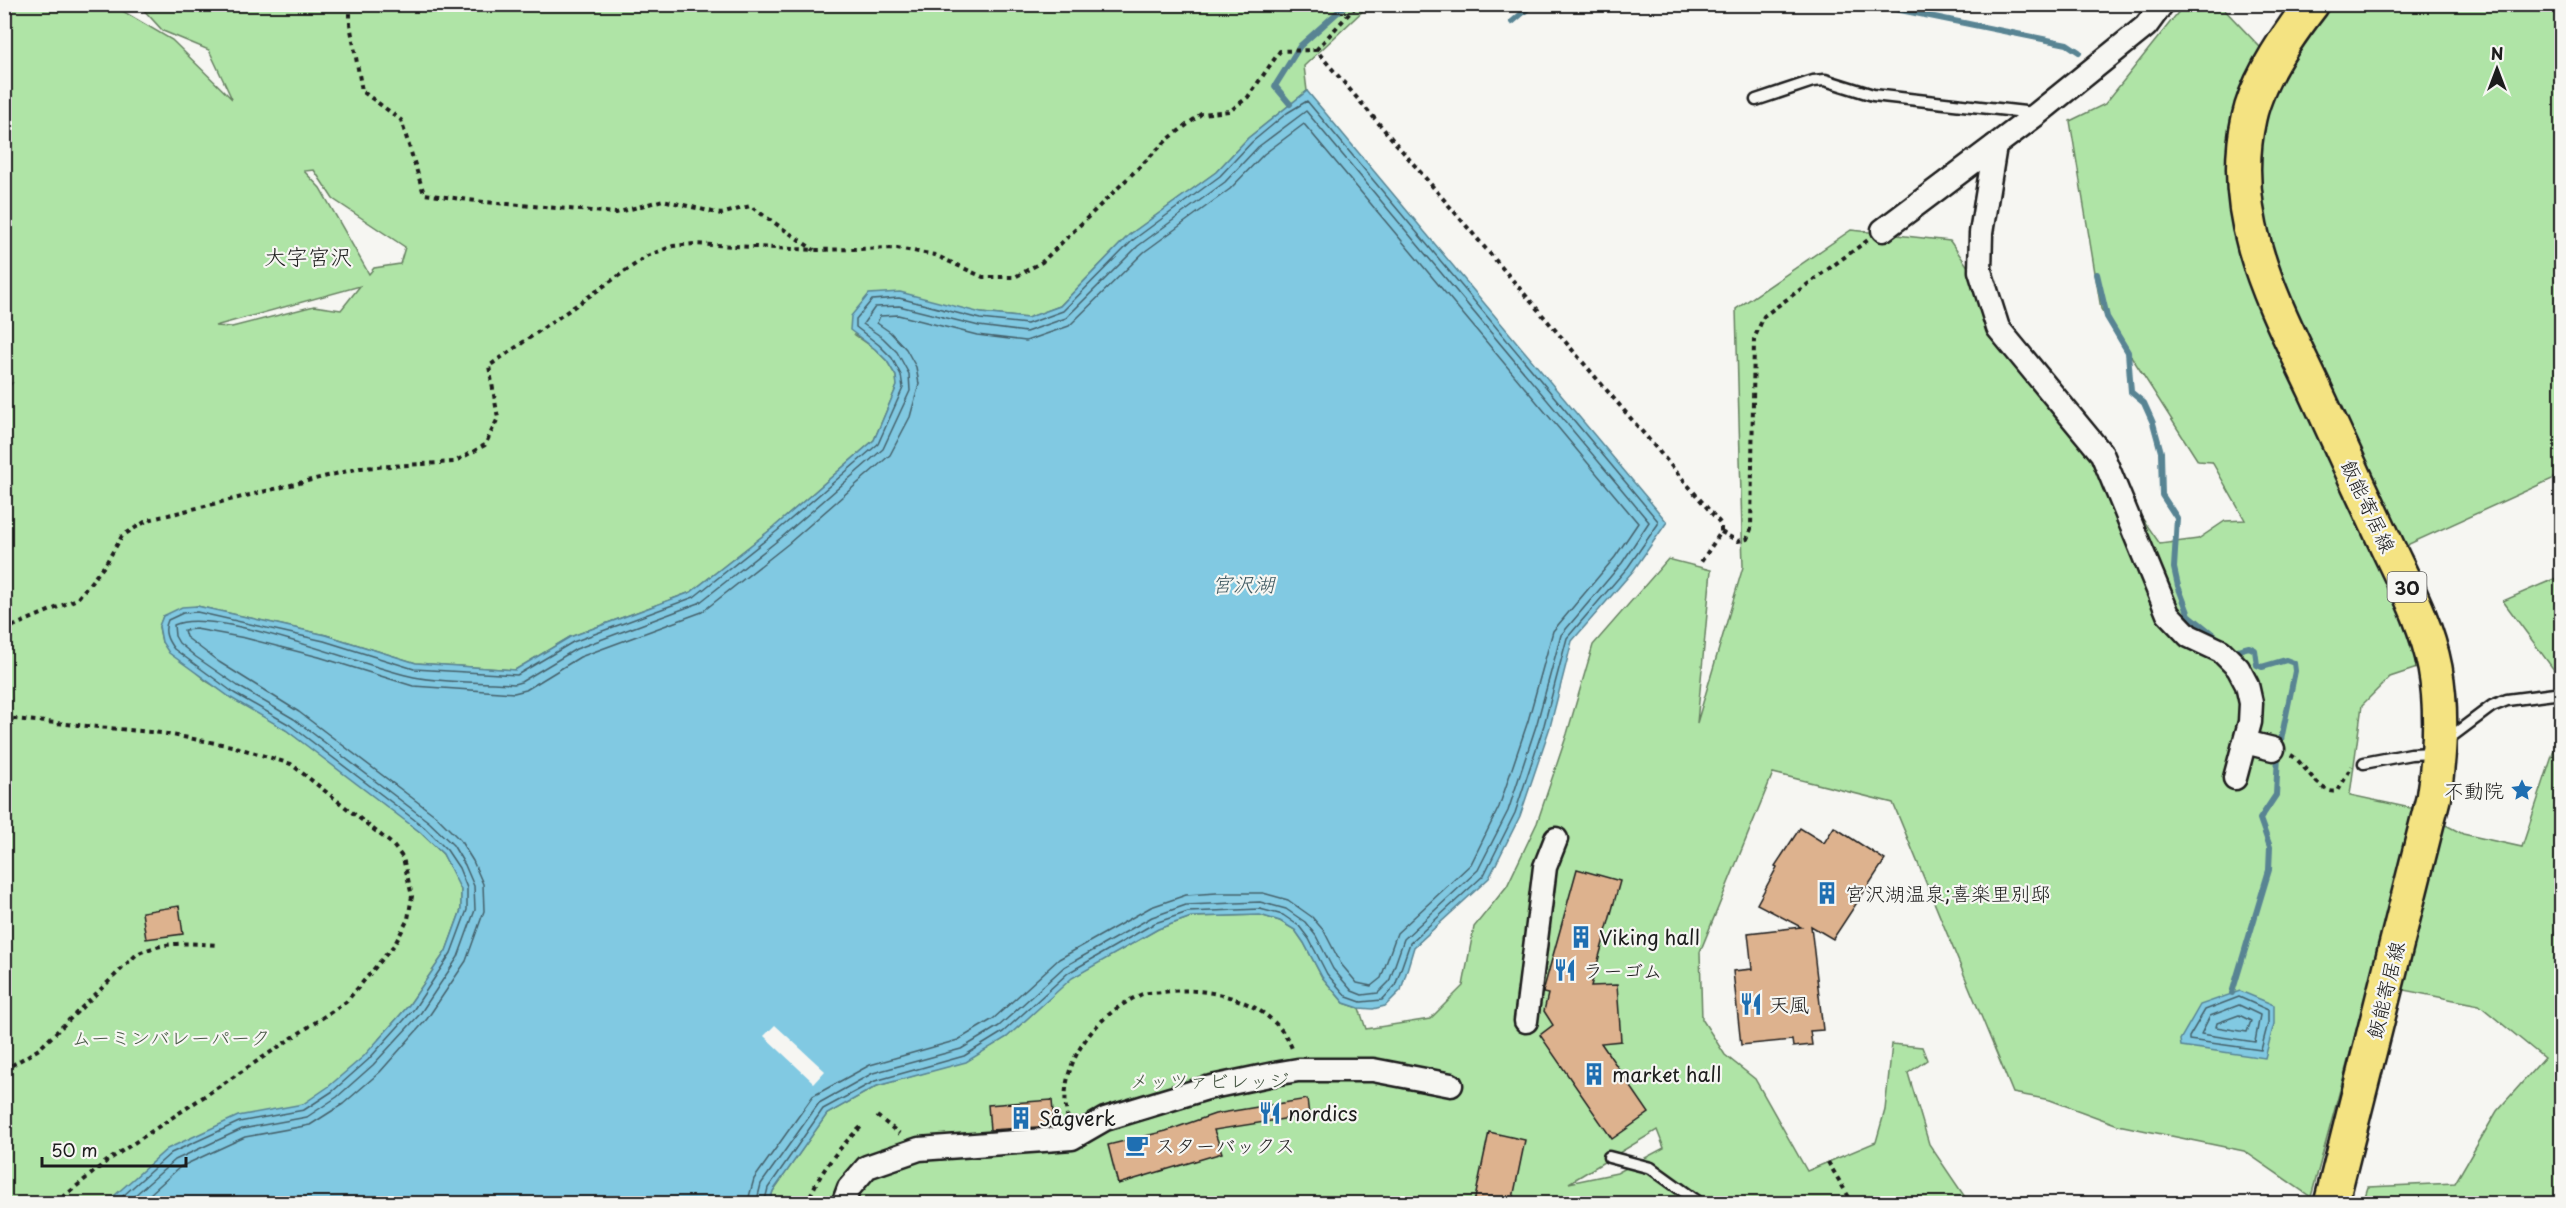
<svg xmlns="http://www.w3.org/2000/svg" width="2566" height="1208" font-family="'Playpen Sans','Klee One',sans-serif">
<rect width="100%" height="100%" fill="#f6f6f2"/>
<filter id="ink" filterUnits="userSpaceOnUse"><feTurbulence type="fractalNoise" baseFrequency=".0167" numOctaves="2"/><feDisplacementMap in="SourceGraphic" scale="12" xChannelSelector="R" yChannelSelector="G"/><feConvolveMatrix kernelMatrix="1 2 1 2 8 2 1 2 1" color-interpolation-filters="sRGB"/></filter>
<g filter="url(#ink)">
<!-- green -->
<g fill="#afe4a6" stroke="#668061" stroke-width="1.5" fill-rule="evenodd">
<path d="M4,5H1369L1304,66L1307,91L1248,138L1216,172L1129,235L1060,306L1028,318L981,313L855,335L875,349L887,361L896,376L897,386L874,440L774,527L691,592L570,637L515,670L416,663L326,635L197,606L163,616L159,627L162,642L206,681L286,730L346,774L420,832L443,854L453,871L461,890V910L446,951L409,1005L379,1039L499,1204L5,1203L4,393L12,383L5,384ZM142,8L163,31L209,50L232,99L172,40L119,9ZM314,170L333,199L405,247L400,264L374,268L369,274L320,188L304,171ZM360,286L341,310L314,306L232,327L215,326Z"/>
<path d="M2184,5H2220L2279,67L2329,5H2561V475L2409,544L2390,586L2423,666L2390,677L2362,705L2350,795L2415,809L2463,834L2522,847L2561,729V1203H2363L2368,1187L2455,1183L2497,1111L2544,1058L2479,1005L2369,983L2311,1197L2244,1151L2118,1125L2050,1100L2013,1093L1893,803L1773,773L1700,952L1702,1019L1725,1055L1755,1079L1807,1171L1876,1142L1885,1110L1892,1044L1922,1047L1927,1060L1908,1073L1929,1144L1969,1203L769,1204L773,1191L827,1114L877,1086L966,1061L1007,1037L1071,978L1158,929L1191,917L1260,915L1280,921L1295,930L1304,943L1322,977L1344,1003L1359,1008L1366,1029L1430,1019L1463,986L1474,927L1507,886L1537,823L1567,734L1593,645L1668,559L1711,570L1697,723L1743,567L1736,309L1851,230L1950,241L2160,544L2198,539L2225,521L2245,520L2212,462L2198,461L2101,309L2070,121L2105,104ZM1657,1130L1664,1148L1617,1173L1569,1183Z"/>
<path d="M2561,576V689L2557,674L2503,601Z"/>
</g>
<!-- water -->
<g fill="#81c9e2" stroke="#598493" stroke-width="1.5">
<path d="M1307,91L1667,522L1633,571L1572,641L1550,727L1520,816L1489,878L1414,947L1401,990L1385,1006L1373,1009L1359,1008L1344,1003L1322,977L1304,943L1295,930L1280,921L1260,915L1191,917L1158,929L1072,978L1007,1037L966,1062L877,1086L827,1114L773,1191L769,1203L105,1204L167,1149L238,1116L303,1104L328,1087L364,1056L409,1005L446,951L461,910V890L443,854L420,832L286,730L231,698L169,653L162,642L159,626L163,616L182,607L197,606L326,635L416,663L515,670L570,637L691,592L774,527L874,440L897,386L896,376L887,361L875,349L850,330L851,316L869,294L900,292L981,313L1027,318L1060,306L1129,235L1216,172L1248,138Z"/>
<path d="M2240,991L2274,1005V1024L2265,1058L2181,1046L2180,1040L2200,1005Z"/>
</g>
<!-- pier -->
<path fill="#f6f6f2" d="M775,1025L825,1071L814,1083L764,1036Z"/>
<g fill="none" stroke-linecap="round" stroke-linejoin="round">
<!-- shore -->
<g stroke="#44616b" stroke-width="1.5">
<path d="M2239,997L2268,1010V1023L2261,1050L2189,1040V1037L2205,1010Z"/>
<path d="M2239,1005L2260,1015L2255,1042L2201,1034L2210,1016Z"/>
<path d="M2239,1015L2251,1021L2247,1032L2216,1027L2217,1023Z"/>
<path d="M114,1204L171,1153L239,1122L304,1110L333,1091L368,1060L414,1009L451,953L467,910V888L459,868L447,850L424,827L290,725L234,693L174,649C167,640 163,631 168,620L183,613L197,612L324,641L414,669L517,675L573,642L694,597L777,531L878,444L903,388L901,375L892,358L879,345L856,327V319L872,300L899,298L980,319L1027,324L1063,311L1133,240L1220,176L1252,142L1287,113L1307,101L1658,521V524L1628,567L1567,638L1544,725L1515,813L1484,875L1410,943L1395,986L1382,1000L1361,1002L1347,997L1327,974L1309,939L1299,926L1283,915L1260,909L1188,912L1155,923L1068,973L1003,1032L964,1056L875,1081L823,1109L768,1188L764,1204"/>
<path d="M125,1204L175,1160L242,1129L307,1117L337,1097L373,1065L420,1014L458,957L475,910L474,886L465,865L453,845L429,822L294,719L238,686L196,657L179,643L175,636L174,625C213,605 366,668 414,677C446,683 481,682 514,684L521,682L576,649L699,603L782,537L883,449L910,391L909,374L897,352L883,338L863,324L875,307L899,306L979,326L1026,332L1066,318L1138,246L1225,182L1258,147L1306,111L1649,522L1622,563L1561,635L1537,723L1508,811L1478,870L1404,939L1389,982L1378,993L1362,995L1352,991L1333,969L1316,936L1305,922L1286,909L1260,902L1186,905L1152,917L1064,967L999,1026L961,1049L873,1073L819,1103L761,1184L756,1204"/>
<path d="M139,1204L180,1167L245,1137L310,1125L343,1104L380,1072L427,1019L466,961L484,911L483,884L473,861L460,840L436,816L299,712L219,662L186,637L184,630L196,629L245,638L319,657L413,686L514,693L526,690L580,657L702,612L788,544L890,455L910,417L919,384L916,367L906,349L890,332L877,323L880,316L898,315L977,335L1026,341L1069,326L1144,252L1230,189L1264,154L1304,124L1638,523L1615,557L1553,631L1528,721L1499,807L1471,864L1397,933L1381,978L1371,986L1357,983L1341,964L1324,931L1312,917L1288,900L1263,893H1217L1186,895L1151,907L1059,959L993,1019L958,1040L870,1065L813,1096L754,1179L747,1204"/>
</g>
<!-- stream -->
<g stroke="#598493" stroke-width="6">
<path d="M1871,4L2067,44L2079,52"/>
<path d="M1512,22L1533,4"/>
<path d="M1290,104L1275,86L1300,46L1347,4"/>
<path d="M2097,274L2107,317L2128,352L2131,392L2144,403L2153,423L2161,452L2162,495L2177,518L2174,568L2178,586L2189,615L2220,640"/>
<path d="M2230,648L2234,651L2249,647L2255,650L2257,665L2262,667L2286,660L2294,663L2295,671L2278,755L2276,795L2260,819L2270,847L2269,870L2232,993"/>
</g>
</g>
<!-- building -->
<g fill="#ddb28e" stroke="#1c1c1c" stroke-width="1.5">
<path d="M1834,827L1885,860L1833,939L1811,926L1823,1030L1810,1031L1812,1045L1793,1047L1792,1040L1741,1045L1733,971L1752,969L1748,933L1801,927L1757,904L1777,867L1775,866L1800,828L1824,843Z"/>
<path d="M1577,869L1620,881L1591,986L1617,985L1621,1041L1601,1043L1649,1113L1612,1139L1540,1035L1553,1025L1544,1011L1548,994L1543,993L1544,988Z"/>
<path d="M179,906L183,934L146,939L142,912Z"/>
<path d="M1307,1099L1309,1115L1214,1130L1222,1153L1118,1184L1108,1145L1166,1131L1215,1114Z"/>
<path d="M1052,1100L1054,1126L990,1130L988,1105Z"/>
<path d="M1489,1132L1525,1140L1512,1203H1474Z"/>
</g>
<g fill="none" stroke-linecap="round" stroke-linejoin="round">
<!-- lane casing -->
<g stroke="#1c1c1c" stroke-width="15">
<g id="lane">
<path d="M1756,100L1813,81L1825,80L1873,95L2034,113"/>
<path d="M2444,742L2492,706L2507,700L2562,693"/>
<path d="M2364,763L2411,754L2434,753"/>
<path d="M1609,1157L1651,1168L1701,1204"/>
</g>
</g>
<!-- street casing -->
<g stroke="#1c1c1c" stroke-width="27">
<g id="street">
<path d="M1995,146L1981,233L1980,271L1998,328L2102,454L2168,614L2189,636L2221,651L2238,668L2247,685L2251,703L2250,722L2235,778"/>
<path d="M1883,230L2037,114L2146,26L2162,4"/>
<path d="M2245,742L2273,749"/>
<path d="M1526,1021L1545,867L1556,839"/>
<path d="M843,1204L849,1188L867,1167L919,1149L1072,1138L1105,1119L1164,1101L1207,1088L1274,1074L1298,1070H1373L1451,1085"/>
</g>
</g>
<!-- primary casing -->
<g stroke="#1c1c1c" stroke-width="38">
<path id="primary" d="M2312,4C2288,35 2257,80 2249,118C2227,218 2274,303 2315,390C2339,443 2364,497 2389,550C2407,588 2427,626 2435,668C2443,712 2440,756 2433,799L2331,1204"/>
</g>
<!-- path -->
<g stroke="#1c1c1c" stroke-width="4" stroke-dasharray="4.5 4.5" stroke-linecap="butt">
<path d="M350,4V24L362,91L401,120L424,194L484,202L616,213L663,200L721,214L750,206L814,250"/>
<path d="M1316,50L1358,4"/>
<path d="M1721,532L1738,541L1747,539L1751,529L1754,339L1764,316L1868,240"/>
<path d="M4,630L77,599L105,565L122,536L148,520L360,468L454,462L485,445L498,418L489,366L647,256L673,246L694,244L815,250L897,248L935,255L983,277H1015L1042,262L1167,140L1201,114L1230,111L1248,97L1280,51L1316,50L1721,524V532L1701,562"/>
<path d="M4,718L161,733L232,746L291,764L392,844L403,858L412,896L408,919L395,944L346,1002L107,1161L55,1204"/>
<path d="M2291,755C2306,764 2319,796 2338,791L2352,766"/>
<path d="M4,1070L39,1049L137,954C164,941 189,943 217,945"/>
<path d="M877,1116L900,1134"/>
<path d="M1068,1119C1055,1068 1093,1016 1140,995C1146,992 1155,993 1162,992C1209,985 1275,1001 1293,1051"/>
<path d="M1828,1162L1853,1204"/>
<path d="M807,1204C818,1174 839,1147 862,1126"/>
</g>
<!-- lane -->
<use href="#lane" stroke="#f6f6f2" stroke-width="10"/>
<!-- street -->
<use href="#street" stroke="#f6f6f2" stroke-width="22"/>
<!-- primary -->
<use href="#primary" stroke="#f4e382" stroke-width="33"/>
</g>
</g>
<!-- icons -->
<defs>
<g id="sight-bare" transform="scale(1.8)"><path d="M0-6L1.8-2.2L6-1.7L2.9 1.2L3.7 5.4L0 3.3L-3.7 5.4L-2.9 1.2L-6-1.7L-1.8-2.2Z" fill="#1f6fb2" stroke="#f6f6f2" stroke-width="2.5" paint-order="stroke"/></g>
<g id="building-bare" transform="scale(1.8)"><path d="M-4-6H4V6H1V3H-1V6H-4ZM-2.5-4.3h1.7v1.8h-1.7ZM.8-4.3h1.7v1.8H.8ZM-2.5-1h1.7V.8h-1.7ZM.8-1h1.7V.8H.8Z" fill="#1f6fb2" stroke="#f6f6f2" stroke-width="2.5" paint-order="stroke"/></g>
<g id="restaurant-bare" transform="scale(1.8)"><path d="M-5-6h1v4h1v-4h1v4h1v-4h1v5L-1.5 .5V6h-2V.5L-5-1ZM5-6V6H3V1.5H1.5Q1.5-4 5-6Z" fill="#1f6fb2" stroke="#f6f6f2" stroke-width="2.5" paint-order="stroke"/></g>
<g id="cafe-bare" transform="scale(1.8)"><path d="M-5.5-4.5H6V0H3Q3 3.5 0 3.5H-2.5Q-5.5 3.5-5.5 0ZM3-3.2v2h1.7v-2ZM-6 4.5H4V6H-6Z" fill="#1f6fb2" stroke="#f6f6f2" stroke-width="2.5" paint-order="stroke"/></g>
</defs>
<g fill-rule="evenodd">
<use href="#sight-bare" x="2522" y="790"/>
<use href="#building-bare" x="1827" y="893"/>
<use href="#building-bare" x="1581" y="937"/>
<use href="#restaurant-bare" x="1565" y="970"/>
<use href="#restaurant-bare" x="1751" y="1004"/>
<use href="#building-bare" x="1594" y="1074"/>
<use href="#restaurant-bare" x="1270" y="1113"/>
<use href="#building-bare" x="1021" y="1118"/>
<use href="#cafe-bare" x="1137" y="1145"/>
</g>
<g text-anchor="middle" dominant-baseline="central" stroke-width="4.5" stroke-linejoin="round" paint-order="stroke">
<!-- shield labels -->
<rect fill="#f6f6f2" stroke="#5d5d5c" stroke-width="1.5" x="2387.5" y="572" width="39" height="30" rx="4.5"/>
<g font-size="18" font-weight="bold" fill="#1c1c1c">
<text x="2407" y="587">30</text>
</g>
<!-- street labels -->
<g font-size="20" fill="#1c1c1c" stroke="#f6f6f2">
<text transform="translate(2369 506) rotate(65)">飯能寄居線</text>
<text transform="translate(2385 990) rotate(-76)">飯能寄居線</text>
</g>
<!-- poi labels -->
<g font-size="20" fill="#1c1c1c" stroke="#f6f6f2" text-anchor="start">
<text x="2504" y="790" text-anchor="end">不動院</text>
<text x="1845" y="893">宮沢湖温泉;喜楽里別邸</text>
<text x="1599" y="937">Viking hall</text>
<text x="1583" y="970">ラーゴム</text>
<text x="1769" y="1004">天風</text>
<text x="1612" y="1074">market hall</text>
<text x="1288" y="1113">nordics</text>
<text x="1039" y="1118">Sågverk</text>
<text x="1155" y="1145">スターバックス</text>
</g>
<!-- park labels -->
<g font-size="20" fill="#485845" stroke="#f6f6f2">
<text x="171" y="1037">ムーミンバレーパーク</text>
<text x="1209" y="1080">メッツァビレッジ</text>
</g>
<!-- water labels -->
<g font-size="21" font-style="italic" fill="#3f5961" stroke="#f6f6f2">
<text x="1243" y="583">宮沢湖</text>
</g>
<!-- quarter labels -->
<g font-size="22" fill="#1c1c1c" stroke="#f6f6f2">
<text x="308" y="255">大字宮沢</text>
</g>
</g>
<!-- margin -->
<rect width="2566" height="1208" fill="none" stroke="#f6f6f2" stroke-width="24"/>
<rect x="12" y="12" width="2542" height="1184" fill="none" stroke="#1c1c1c" stroke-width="2" filter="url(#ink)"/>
<!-- north arrow -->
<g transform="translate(2497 69)" stroke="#f6f6f2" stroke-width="4.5" paint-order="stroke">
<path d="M0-4.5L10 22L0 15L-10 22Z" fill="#1c1c1c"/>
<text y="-9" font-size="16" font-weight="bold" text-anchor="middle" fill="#1c1c1c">N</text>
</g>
<!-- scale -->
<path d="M42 1157v9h144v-9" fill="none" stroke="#1c1c1c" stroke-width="3"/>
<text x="51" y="1157" font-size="18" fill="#1c1c1c" stroke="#f6f6f2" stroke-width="4.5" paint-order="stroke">50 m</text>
</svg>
